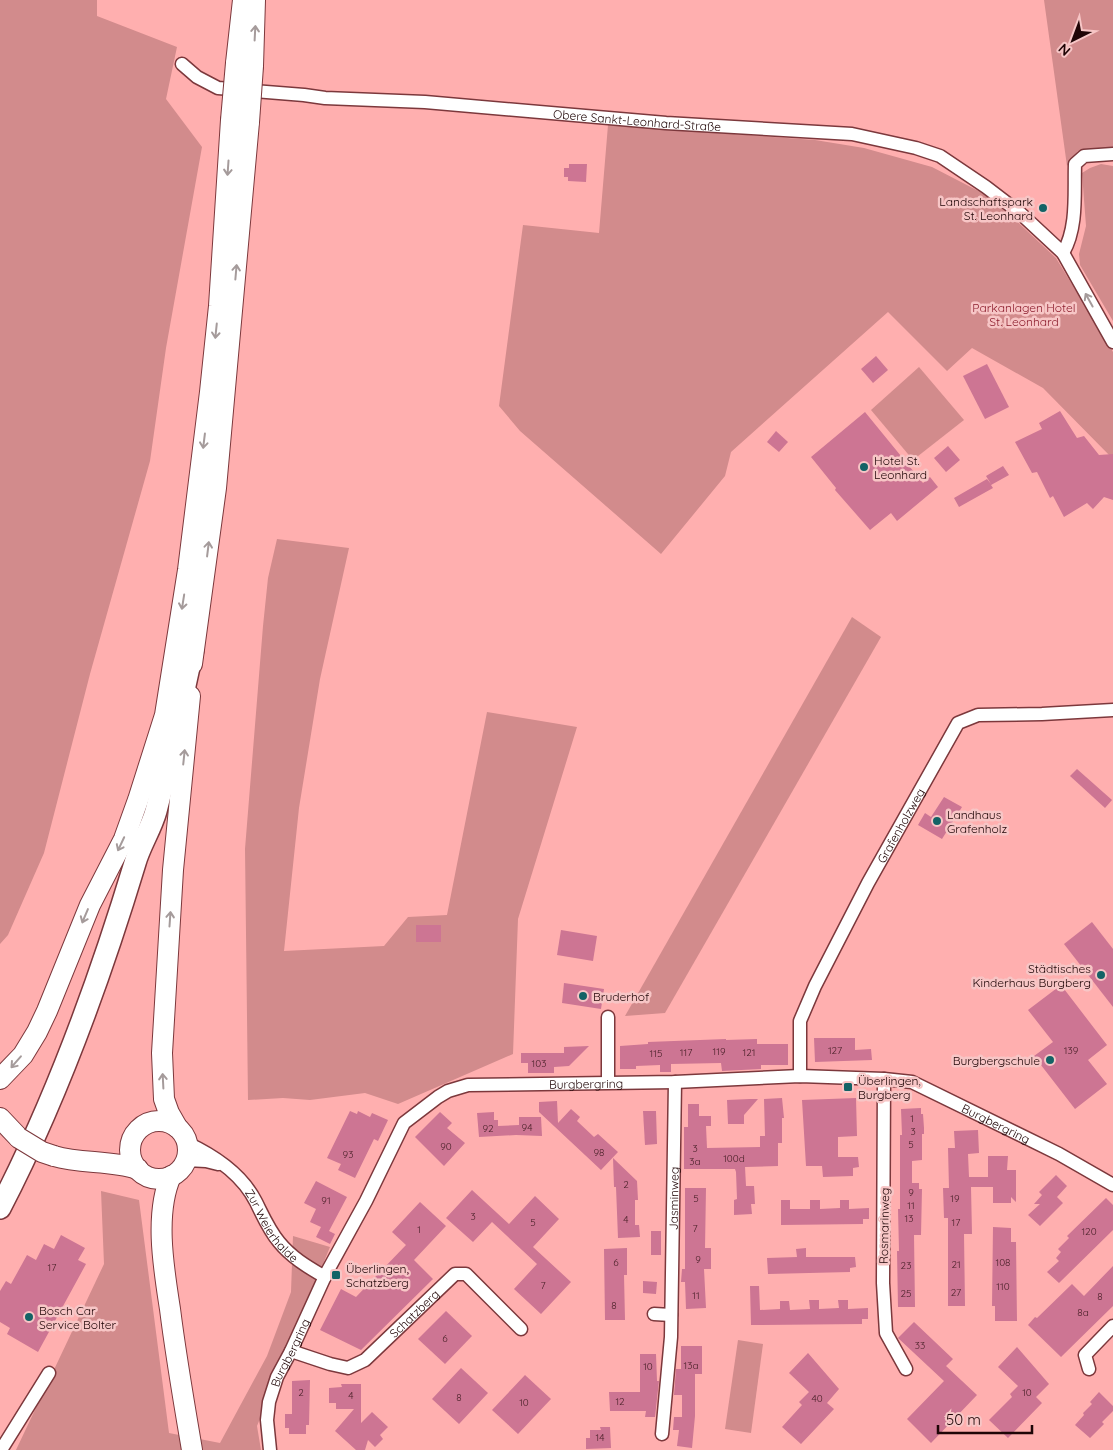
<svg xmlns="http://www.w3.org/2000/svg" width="1113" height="1450" font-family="Quicksand,sans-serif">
<rect width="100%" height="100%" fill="#ffafaf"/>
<!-- green -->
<g fill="#d28b8c">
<path d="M0,0H97V16L177,47L166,99L202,147L166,348L150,461L90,674L44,853L8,935L0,944Z"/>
<path d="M1044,0H1113V150L1098,148L1078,151L1067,166Z"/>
<path d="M608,125L815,140L864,148L932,167L992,198L1056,258L1113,352V459L1043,388L972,348L947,371L888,312L731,452L725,476L661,554L520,431L499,406L523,225L599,233Z"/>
<path d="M1101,164L1113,166V321L1080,265L1079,254L1086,226L1082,173L1090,168Z"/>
<path d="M919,367L964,420L913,460L871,410Z"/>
<path d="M277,539L349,548L320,679L299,808L284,951L384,946L408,917L447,915L487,712L577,727L518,919L513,1054L398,1104L365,1093L310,1100L283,1098L248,1100L245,849L263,626L268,578Z"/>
<path d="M852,617L881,637L665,1013L625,1016Z"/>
<path d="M101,1191L139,1200L169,1433L220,1443L267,1356L291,1292L293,1236L330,1247L257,1426L261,1450H16L104,1264Z"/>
<path d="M738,1340L763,1344L751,1433L725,1429Z"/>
</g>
<!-- building -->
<g fill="#cd7593">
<path d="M569,164H587L586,182L568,181V177H564V168H569Z"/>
<path d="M876,356L888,370L873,383L861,369Z"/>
<path d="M987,364L1009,407L985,419L963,376Z"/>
<path d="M1060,411L1077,438L1084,436L1099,455L1113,454V500L1104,497L1093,509L1087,503L1064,517L1053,496L1050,498L1037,472L1032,473L1015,442L1042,429L1039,423Z"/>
<path d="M865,412L923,483L930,477L938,487L897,521L891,513L870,530L835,490L836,488L811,457Z"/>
<path d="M776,431L788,442L779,452L767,442Z"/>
<path d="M948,446L960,460L946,472L934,458Z"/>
<path d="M1003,466L1009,475L991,485L993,488L959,507L954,498L987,479L991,484L986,476Z"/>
<path d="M1077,769L1112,800L1105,808L1070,776Z"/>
<path d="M944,797L962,807L942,839L918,825L925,813L931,817Z"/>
<path d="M1092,922L1113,949V1007L1064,944Z"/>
<rect x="416" y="925" width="25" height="17"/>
<path d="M561,930L597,936L593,961L557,955Z"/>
<path d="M564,983L604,989L601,1009L562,1003Z"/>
<path d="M1061,985L1107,1045L1088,1060L1107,1084L1075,1109L1034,1056L1053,1042L1028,1010Z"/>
<path d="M814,1038H855V1050L871,1049L872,1060L815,1062Z"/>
<path d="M726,1039V1040L757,1039V1044H788V1065H761V1069L722,1071L721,1063L671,1064V1072H660V1065L636,1066V1069H620V1046L648,1044V1042Z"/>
<path d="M589,1046L569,1066L554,1067V1073H528V1063H521V1053H564V1047Z"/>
<path d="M782,1098L784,1118H782V1143H778V1166L745,1167L746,1186H754L755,1204H751L752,1214L734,1215V1200L737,1199L736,1172L735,1169H684V1127H688V1104H699V1116H711V1126H706L707,1148L760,1147V1136H765L764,1099Z"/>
<path d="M856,1098L857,1136L838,1137V1157H858L859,1167L853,1168V1176L823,1177L822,1166H806L802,1100Z"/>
<path d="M750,1099H758L744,1115V1124H728L727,1100Z"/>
<path d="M557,1101L558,1123L571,1109L580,1117L577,1121L594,1137L598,1134L618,1152L601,1170L539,1112V1102Z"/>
<path d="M921,1108V1114H923L924,1128V1134H922V1160L912,1161V1183H919V1189H922L921,1235H914L915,1307H898L897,1251H899L898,1209H900V1135H902L901,1109Z"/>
<path d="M350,1111L357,1114L358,1111L370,1117L372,1113L388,1120L378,1141L374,1139L355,1178L338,1170L341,1164L327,1158Z"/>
<path d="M643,1111H656L657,1144L645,1145Z"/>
<path d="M440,1112L452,1123L447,1128L465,1143L444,1166L415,1137Z"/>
<path d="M494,1112V1120H498V1126L519,1125V1117H541L542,1136L516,1135L479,1137L477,1113Z"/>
<path d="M978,1130L979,1153L968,1154L969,1177H988V1156H1008L1007,1170H1016V1202L1011,1197V1203H993V1187H971L972,1234H964L965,1306H948V1218H944L943,1188H949L948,1148H955L954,1131Z"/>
<path d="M613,1158L637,1181L638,1200H635V1225H639L640,1237L618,1238L616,1187H614Z"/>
<path d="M1056,1175L1067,1186L1057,1197L1063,1203L1040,1226L1028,1215L1040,1204H1034L1042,1195L1039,1192Z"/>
<path d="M316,1181L347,1197L329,1231L335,1234L330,1244L316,1237L321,1227L310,1222L316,1209L304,1203Z"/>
<path d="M685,1188H706L705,1248H711V1269H704L706,1308L686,1309L685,1282H681L682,1269H685Z"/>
<path d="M472,1190L509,1224L535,1196L559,1219L533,1247L571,1282L541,1314L514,1289L537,1264L492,1222L473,1242L446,1218Z"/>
<path d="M1106,1198L1113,1205V1230L1059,1283L1047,1272L1059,1261L1056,1258L1061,1252L1058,1249L1069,1238L1067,1236Z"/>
<path d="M781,1200H790V1209H810V1200H820V1209L840,1208V1200H849V1209L869,1208V1219H863V1224L781,1225Z"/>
<path d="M420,1202L446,1226L414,1260L433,1279L361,1350L320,1330L341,1289L356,1297L406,1245L392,1232Z"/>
<path d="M993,1227L1011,1228V1242H1016L1017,1321H995V1306H992Z"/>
<rect x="651" y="1231" width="10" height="24"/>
<path d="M61,1235L85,1248L78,1260L86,1264L38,1352L7,1334L10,1328L0,1322V1291L6,1281L11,1284L27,1255L36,1260L44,1244L54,1249Z"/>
<path d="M627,1248V1275H624L625,1320H605L604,1249Z"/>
<path d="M806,1248V1257H855L856,1267L850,1268V1272L768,1274L767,1258L797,1257L796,1249Z"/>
<path d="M1113,1266V1306L1061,1357L1028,1325L1035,1317L1037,1318L1072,1284L1084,1296Z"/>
<path d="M643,1281L657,1282L656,1294L643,1293Z"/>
<path d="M750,1286H759L760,1310L780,1309V1301H789L790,1310L810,1309L809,1300H819V1309L839,1308L838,1300H848V1309L868,1308V1319H862V1324L751,1325Z"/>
<path d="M446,1311L472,1336L445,1364L418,1339Z"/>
<path d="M914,1322L953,1359L946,1366L977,1395L931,1443L907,1419L944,1381L898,1338Z"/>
<path d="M681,1346H702V1374H695V1416L692,1448L677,1446L679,1430H673L674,1417H682V1395H674L676,1369H681Z"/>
<path d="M1017,1347L1049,1384L1036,1397L1042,1403L1008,1438L989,1420L1012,1397L1010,1394L1018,1386L998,1367Z"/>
<path d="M808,1353L839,1389L827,1403L834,1409L801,1444L782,1427L802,1405L799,1402L809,1392L789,1373Z"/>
<path d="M640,1354H656L657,1381H659L655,1417H645L646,1411H610L609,1392H640Z"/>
<path d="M461,1368L488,1393L459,1424L432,1399Z"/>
<path d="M525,1375L551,1399L518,1434L492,1410Z"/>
<path d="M310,1380L309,1425H306V1434H289V1428H285V1414H292V1381Z"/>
<path d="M341,1384H361V1423L372,1412L388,1427L380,1435L383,1439L375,1447L368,1440L365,1450H356L335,1431L354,1409H336V1403H329V1388L342,1387Z"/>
<path d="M1099,1392L1113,1406V1411L1102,1422L1104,1424L1090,1438L1075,1425L1084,1415L1083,1413L1092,1404L1090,1402Z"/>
<path d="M600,1427H610L611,1448L586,1449V1438H590V1430H601Z"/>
</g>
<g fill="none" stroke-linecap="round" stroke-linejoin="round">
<!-- minor casing -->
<g stroke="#7c383c" stroke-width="15">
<g id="minor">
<path id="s1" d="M182,64L197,77L218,88L304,95L325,98L425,102L666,123L852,134L916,148L940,156L986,187L1020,213L1063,253L1113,342"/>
<path d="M1063,253C1078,227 1074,193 1075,164L1084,156L1113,154"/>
<path id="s2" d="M800,1076V1021L815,986L868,883L958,723L978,715L1042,714L1113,710"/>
<path d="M884,1079L883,1283L886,1333L906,1369"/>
<path d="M608,1082V1017"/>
<path id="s3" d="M187,1143C215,1156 242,1174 256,1202C263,1216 269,1230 279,1242C292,1258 308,1267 325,1277"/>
<path d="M186,1160L206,1161L218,1164"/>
<path d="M654,1314L671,1315"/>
<path id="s4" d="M291,1351L330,1364L348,1368L365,1360L455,1274H466L521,1329"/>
<path d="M1089,1369L1085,1355L1113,1326"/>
<path id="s5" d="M662,1434L671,1337L675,1082"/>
<path d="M1,1450L49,1373"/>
<path id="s6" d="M270,1450L267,1420L269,1402L277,1377L291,1351L327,1272L366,1201L404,1123L438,1097L448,1091L468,1085L675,1082L800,1076L884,1079L912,1082L1059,1154L1113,1185"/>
</g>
</g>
<!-- primary casing -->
<g stroke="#7c383c" stroke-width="22">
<g id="primary">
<path d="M236,63L243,0"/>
<path d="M253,66L255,0"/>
<path d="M192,664L216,488L249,122"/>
<path d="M0,1079L23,1055L37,1032L47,1011L90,905L124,839L138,800L165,715L188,570L210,392L219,306L231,120"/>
<path d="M0,1118L19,1138"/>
<circle cx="159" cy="1150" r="29"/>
<path d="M177,1127L169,1113L164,1099L162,1053L173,870L190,696"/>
<path d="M54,1156C81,1164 110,1160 138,1169"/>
<path d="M171,1176C154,1214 164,1270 170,1309C176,1357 184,1403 192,1450"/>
</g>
</g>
<!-- trunk casing -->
<g stroke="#7c383c" stroke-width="24">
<path id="trunk" d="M0,1208C57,1098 99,982 135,863C140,845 151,829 156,811C170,757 181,703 193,649"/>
</g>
<!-- minor -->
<use href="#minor" stroke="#fff" stroke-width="12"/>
<!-- primary -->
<use href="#primary" stroke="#fff" stroke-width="20"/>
<!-- trunk -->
<use href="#trunk" stroke="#fff" stroke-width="21"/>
<!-- primary-bridge casing -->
<g stroke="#7c383c" stroke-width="22" stroke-linecap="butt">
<g id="primary-bridge">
<path d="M231,120L236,63"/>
<path d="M249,122L253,66"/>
<path d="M19,1138L42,1152L54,1156"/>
</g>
</g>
<!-- primary-bridge -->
<use href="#primary-bridge" stroke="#fff" stroke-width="20"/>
</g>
<!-- one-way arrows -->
<defs><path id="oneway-shaft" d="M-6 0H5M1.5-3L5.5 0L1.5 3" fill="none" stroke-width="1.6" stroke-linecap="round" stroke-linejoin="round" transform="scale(1.25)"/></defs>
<g stroke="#a59b9b">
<use href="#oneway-shaft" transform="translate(255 33) rotate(-87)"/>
<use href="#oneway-shaft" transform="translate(228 168) rotate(94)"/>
<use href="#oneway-shaft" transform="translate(236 272) rotate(-85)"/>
<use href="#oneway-shaft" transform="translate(1089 300) rotate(-119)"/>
<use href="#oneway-shaft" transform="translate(216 331) rotate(96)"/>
<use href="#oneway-shaft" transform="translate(204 441) rotate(97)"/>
<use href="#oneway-shaft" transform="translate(208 549) rotate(-83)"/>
<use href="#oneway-shaft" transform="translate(183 602) rotate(99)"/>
<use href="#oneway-shaft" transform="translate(184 757) rotate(-84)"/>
<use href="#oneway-shaft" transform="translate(121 844) rotate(115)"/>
<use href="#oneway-shaft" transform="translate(85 916) rotate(113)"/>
<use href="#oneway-shaft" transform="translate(170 919) rotate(-86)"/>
<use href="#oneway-shaft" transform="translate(16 1062) rotate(131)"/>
<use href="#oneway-shaft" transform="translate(163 1081) rotate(-93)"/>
</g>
<!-- markers -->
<g fill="#136366" stroke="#f7c6c6" stroke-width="2">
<circle cx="1043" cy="208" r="5"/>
<circle cx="864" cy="467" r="5"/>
<circle cx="937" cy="821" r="5"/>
<circle cx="1101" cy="975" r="5"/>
<circle cx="583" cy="996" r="5"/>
<circle cx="1050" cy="1060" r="5"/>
<rect x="843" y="1082" width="10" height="10" rx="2.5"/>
<rect x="331" y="1270" width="10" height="10" rx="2.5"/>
<circle cx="29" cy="1317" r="5"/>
</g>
<g text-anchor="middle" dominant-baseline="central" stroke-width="5" stroke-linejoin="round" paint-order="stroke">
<!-- number labels -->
<g font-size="10" fill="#4a2129">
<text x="835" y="1050">127</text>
<text x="1071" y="1050">139</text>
<text x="719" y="1051">119</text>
<text x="686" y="1052">117</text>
<text x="749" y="1052">121</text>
<text x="656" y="1053">115</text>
<text x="539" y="1063">103</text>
<text x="912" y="1118">1</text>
<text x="527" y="1127">94</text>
<text x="488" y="1128">92</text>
<text x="913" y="1131">3</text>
<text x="911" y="1144">5</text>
<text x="446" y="1146">90</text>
<text x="695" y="1148">3</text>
<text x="599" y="1152">98</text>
<text x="348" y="1154">93</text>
<text x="734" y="1158">100d</text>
<text x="695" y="1161">3a</text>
<text x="626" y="1184">2</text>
<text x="911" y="1192">9</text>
<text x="696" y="1198">5</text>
<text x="955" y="1198">19</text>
<text x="326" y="1200">91</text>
<text x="911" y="1205">11</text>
<text x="473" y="1216">3</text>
<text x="909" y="1218">13</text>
<text x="626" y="1219">4</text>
<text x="533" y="1222">5</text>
<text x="956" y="1222">17</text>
<text x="695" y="1228">7</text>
<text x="419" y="1229">1</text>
<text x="1089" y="1231">120</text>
<text x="698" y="1259">9</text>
<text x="616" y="1262">6</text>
<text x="1003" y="1262">108</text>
<text x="956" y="1264">21</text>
<text x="906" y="1265">23</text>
<text x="52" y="1267">17</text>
<text x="543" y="1285">7</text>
<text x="1003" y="1286">110</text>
<text x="956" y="1292">27</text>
<text x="906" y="1293">25</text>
<text x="696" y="1295">11</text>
<text x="1100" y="1296">8</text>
<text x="614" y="1305">8</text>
<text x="1083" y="1312">8a</text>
<text x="445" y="1338">6</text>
<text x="920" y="1345">33</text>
<text x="691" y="1365">13a</text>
<text x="648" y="1366">10</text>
<text x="301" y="1392">2</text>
<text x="1027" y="1392">10</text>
<text x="351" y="1395">4</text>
<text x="459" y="1397">8</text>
<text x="817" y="1398">40</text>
<text x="620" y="1401">12</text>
<text x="524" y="1402">10</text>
<text x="600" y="1437">14</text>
</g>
<!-- street labels -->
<g font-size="12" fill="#1f0506" stroke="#f7c6c6">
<text stroke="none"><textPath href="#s1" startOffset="464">Obere Sankt-Leonhard-Straße</textPath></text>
<text stroke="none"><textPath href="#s2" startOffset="275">Grafenholzweg</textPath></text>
<text stroke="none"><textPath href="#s6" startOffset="552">Burgbergring</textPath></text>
<text stroke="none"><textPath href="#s6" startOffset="972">Burgbergring</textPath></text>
<text stroke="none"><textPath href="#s5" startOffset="236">Jasminweg</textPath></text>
<text stroke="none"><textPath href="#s3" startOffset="121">Zur Weierhalde</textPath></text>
<text transform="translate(884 1226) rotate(-89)">Rosmarinweg</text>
<text stroke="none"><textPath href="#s4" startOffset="146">Schatzberg</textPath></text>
<text stroke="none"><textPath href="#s6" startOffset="102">Burgbergring</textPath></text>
</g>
<!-- poi labels -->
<g font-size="12" fill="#1f0506" stroke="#f7c6c6" text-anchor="start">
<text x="1033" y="201" text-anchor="end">Landschaftspark<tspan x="1033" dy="14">St. Leonhard</tspan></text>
<text x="874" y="460">Hotel St.<tspan x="874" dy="14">Leonhard</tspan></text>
<text x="947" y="814">Landhaus<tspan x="947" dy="14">Grafenholz</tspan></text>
<text x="1091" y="968" text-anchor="end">Städtisches<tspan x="1091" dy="14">Kinderhaus Burgberg</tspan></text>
<text x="593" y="996">Bruderhof</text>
<text x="1040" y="1060" text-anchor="end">Burgbergschule</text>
<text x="858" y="1080">Überlingen,<tspan x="858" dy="14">Burgberg</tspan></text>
<text x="346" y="1268">Überlingen,<tspan x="346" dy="14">Schatzberg</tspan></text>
<text x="39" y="1310">Bosch Car<tspan x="39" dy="14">Service Bolter</tspan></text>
</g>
<!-- park labels -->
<g font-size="12" fill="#8d1e2e" stroke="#f7c6c6">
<text x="1024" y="307">Parkanlagen Hotel<tspan x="1024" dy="14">St. Leonhard</tspan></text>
</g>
</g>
<!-- north arrow -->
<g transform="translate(1073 40) rotate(222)" stroke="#f7c6c6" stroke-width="4" paint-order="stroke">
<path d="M0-4L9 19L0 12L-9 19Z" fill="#1f0506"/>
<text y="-8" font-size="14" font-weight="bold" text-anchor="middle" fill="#1f0506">N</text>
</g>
<!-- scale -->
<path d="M938 1425v8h94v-8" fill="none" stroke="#1f0506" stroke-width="2.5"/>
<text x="946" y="1425" font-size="15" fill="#1f0506" stroke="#f7c6c6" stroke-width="4" paint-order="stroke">50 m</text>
</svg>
